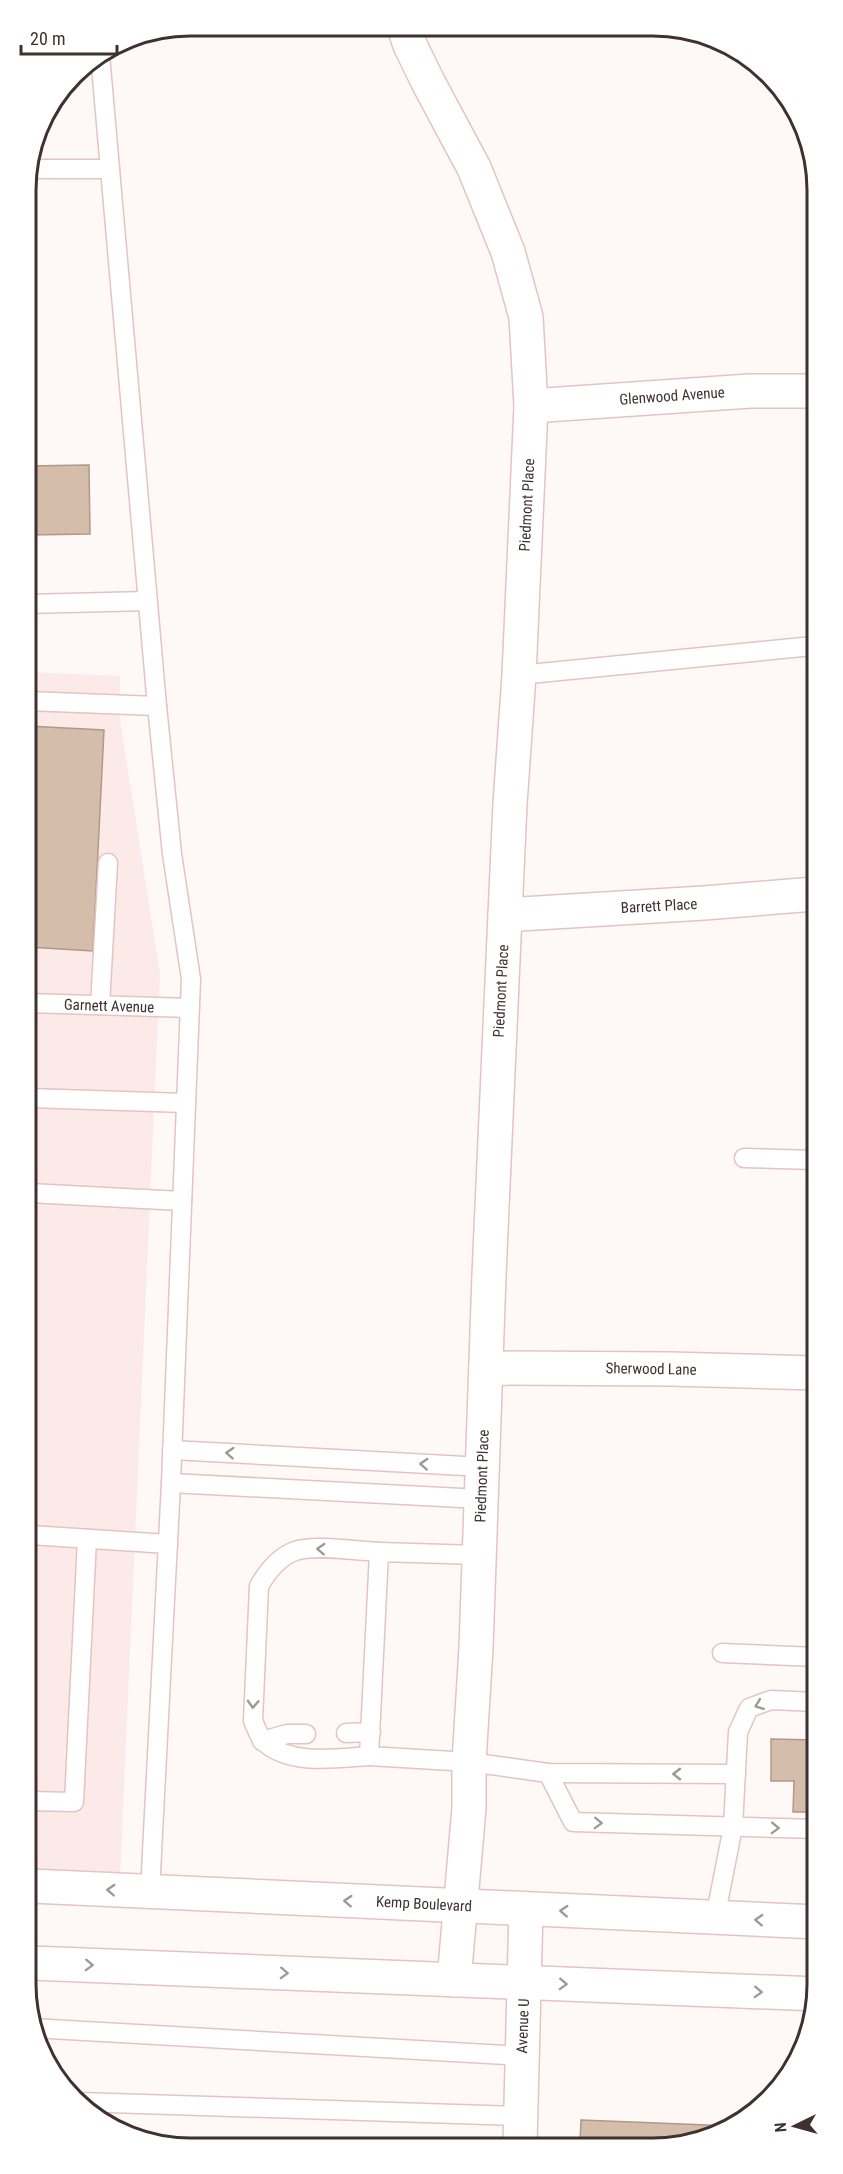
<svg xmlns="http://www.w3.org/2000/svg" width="843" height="2174" font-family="'Roboto Condensed',sans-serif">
<rect width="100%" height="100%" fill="#fef8f7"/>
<!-- built -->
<path fill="#fbeae8" d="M27,672L120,676V720L160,974L120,1877L31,1871Z"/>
<!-- building -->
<g fill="#d4bdaa" stroke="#af9987" stroke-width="1.5">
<path d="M89,465L90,534L27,535V466Z"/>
<path d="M27,726L104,730L93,951L28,947Z"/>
<path d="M771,1739L816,1740L817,1812H793L794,1781H771Z"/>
<path d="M581,2120L733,2126L695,2143H580Z"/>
</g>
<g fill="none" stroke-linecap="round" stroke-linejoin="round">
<!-- service casing -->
<g stroke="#e4c4c0" stroke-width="21">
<g id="service">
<path d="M100,55L157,706L172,854L191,979L171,1483L150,1892"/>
<path d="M29,169H110"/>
<path d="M27,604L147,601"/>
<path d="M519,675L813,646"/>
<path d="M27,701L157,706"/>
<path d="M28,1003L190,1008"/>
<path d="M100,1005L108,863"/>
<path d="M28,1098L186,1103"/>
<path d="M744,1158L815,1160"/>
<path d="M29,1193L182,1201"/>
<path d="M172,1450L483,1467"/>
<path d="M171,1483L481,1499"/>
<path d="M30,1535L168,1544"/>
<path d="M479,1555L379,1552L369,1756L469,1762L548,1773L736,1774"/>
<path d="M722,1653L816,1657"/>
<path d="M346,1733L371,1732"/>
<path d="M262,1741L287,1734H306"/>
<path d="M369,1756C336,1758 291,1766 264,1742C259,1737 256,1727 253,1721L259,1586C267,1572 279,1557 295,1551C313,1544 358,1551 379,1552"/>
<path d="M548,1773L573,1822L817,1829"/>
<path d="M30,1801L74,1802L87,1539"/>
<path d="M715,1918L733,1827L738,1732L749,1708L771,1700L816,1702"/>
<path d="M32,2028L522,2056"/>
<path d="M78,2102L521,2116"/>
</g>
</g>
<!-- minor casing -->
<g stroke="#e4c4c0" stroke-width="36">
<g id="minor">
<path d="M404,27L410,45L428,82L474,168L508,252L526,317L531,406L519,675L510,804L505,915L489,1275L476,1648L469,1762V1808L454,1980"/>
<path d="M531,406L750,391H813"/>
<path d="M505,915L704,903L814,894"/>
<path d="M486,1368L670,1369L815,1373"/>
<path d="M520,2144L526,1909"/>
</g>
</g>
<!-- secondary casing -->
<g stroke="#e4c4c0" stroke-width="36">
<g id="secondary">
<path d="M31,1886L817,1922"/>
<path d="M31,1963L817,1994"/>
</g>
</g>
<!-- service -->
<use href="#service" stroke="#fff" stroke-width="18"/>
<!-- minor -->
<use href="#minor" stroke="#fff" stroke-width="33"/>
<!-- secondary -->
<use href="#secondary" stroke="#fff" stroke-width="33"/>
</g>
<!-- one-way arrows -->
<defs><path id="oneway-chevron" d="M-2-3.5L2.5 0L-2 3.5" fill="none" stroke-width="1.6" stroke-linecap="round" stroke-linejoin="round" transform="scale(1.5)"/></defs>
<g stroke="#9e9898">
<use href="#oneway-chevron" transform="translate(230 1453) rotate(-177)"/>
<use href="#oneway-chevron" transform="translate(424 1464) rotate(-177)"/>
<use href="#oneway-chevron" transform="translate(321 1549) rotate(-177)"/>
<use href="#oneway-chevron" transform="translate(253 1704) rotate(93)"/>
<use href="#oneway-chevron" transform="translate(759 1705) rotate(159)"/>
<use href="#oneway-chevron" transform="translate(677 1774) rotate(-180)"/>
<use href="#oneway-chevron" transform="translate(598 1823) rotate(2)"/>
<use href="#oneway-chevron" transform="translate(775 1828) rotate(2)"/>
<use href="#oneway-chevron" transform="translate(111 1890) rotate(-177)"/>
<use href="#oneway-chevron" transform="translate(348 1901) rotate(-177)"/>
<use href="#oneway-chevron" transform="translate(564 1911) rotate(-177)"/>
<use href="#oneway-chevron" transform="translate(759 1920) rotate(-177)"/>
<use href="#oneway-chevron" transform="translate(89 1965) rotate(2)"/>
<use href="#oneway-chevron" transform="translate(284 1973) rotate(2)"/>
<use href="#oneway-chevron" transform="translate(563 1984) rotate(2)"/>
<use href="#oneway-chevron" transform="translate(758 1992) rotate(2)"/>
</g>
<g text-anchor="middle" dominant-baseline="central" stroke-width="5" stroke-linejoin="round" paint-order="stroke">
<!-- street labels -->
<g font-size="15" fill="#3e3130" stroke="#fff">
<text transform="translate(672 396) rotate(-4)">Glenwood Avenue</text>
<text transform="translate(527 505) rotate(-87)">Piedmont Place</text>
<text transform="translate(659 906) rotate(-3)">Barrett Place</text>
<text transform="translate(501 991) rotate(-87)">Piedmont Place</text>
<text transform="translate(109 1006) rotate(2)">Garnett Avenue</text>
<text transform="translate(651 1369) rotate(1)">Sherwood Lane</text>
<text transform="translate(482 1476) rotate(-88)">Piedmont Place</text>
<text transform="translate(424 1904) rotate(3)">Kemp Boulevard</text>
<text transform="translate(523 2026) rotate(-88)">Avenue U</text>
</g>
</g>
<!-- crop -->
<path d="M0 0H843V2174H0ZM190 36H653A154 154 0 0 1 807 190V1984A154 154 0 0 1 653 2138H190A154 154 0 0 1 36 1984V190A154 154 0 0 1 190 36Z" fill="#fff" fill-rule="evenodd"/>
<path fill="none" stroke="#3e3130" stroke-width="3" d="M190 36H653A154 154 0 0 1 807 190V1984A154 154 0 0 1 653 2138H190A154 154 0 0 1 36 1984V190A154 154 0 0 1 190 36Z"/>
<!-- north arrow -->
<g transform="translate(795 2126) rotate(265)" stroke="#ffffff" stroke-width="4.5" paint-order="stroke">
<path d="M0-4.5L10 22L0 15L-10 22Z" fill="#3e3130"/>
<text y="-9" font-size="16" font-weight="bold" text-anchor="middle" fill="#3e3130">N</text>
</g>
<!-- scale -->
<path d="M21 45v9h96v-9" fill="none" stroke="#3e3130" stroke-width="3"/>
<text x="30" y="45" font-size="18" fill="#3e3130" stroke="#ffffff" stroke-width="4.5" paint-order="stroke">20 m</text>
</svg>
